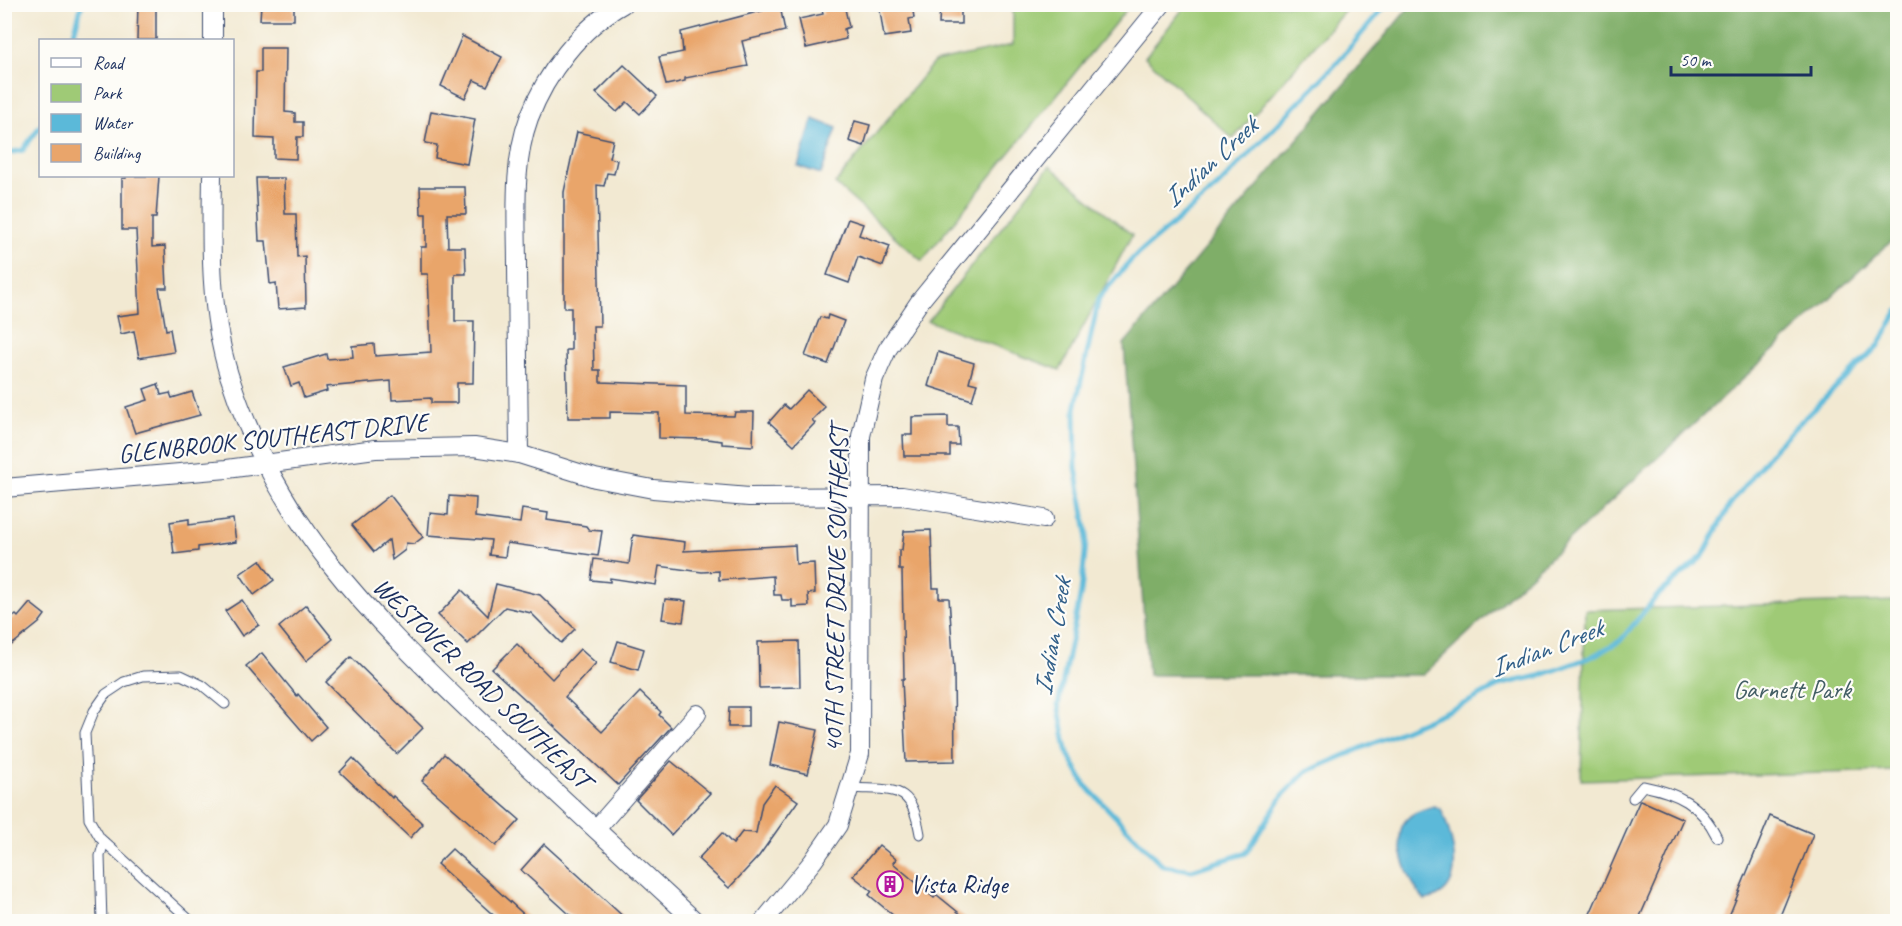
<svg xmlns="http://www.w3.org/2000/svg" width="1902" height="926" font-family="Caveat,sans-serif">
<rect width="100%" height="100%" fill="#fdfcf7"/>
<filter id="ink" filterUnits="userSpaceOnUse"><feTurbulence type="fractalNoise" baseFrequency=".0167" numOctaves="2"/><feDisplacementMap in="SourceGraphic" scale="12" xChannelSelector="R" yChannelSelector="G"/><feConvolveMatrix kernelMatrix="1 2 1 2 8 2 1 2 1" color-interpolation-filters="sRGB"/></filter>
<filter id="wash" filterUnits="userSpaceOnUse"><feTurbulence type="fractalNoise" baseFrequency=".008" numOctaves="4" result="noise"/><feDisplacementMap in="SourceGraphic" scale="24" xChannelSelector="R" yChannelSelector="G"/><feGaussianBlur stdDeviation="1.35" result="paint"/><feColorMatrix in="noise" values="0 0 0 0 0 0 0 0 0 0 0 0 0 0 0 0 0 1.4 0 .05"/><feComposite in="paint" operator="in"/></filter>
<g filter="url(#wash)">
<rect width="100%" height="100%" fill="#f2e9d2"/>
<!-- green -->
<g fill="#9fca76" stroke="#5d7c6a" stroke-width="1.5">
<path d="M1013,5H1130L922,261L835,184L934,62L1013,45Z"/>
<path d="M1186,5V4L1350,5L1233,139L1145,57Z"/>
<path d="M1050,166L1132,235L1060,370L928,321Z"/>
<path d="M1897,601V771L1581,780L1585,610Z"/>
</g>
<!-- forest -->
<path fill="#7fae67" stroke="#4d6e62" stroke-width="1.5" d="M1412,4L1897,5V236L1423,675H1148L1124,344Z"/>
<!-- water -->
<g fill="#5bb9d9" stroke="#3b749c" stroke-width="1.5">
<path d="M813,119L837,128L821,174L798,166Z"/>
<path d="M1434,806L1441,809C1453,838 1470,893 1425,900C1409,885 1389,835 1408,818C1414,811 1425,809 1434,806Z"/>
</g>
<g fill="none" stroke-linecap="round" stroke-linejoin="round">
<!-- stream -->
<g stroke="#5bb9d9" stroke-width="5">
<path d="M1387,4L1334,66L1280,122L1218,186L1134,257L1099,298L1075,409L1076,468L1087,533L1081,592L1058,705L1068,754L1085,785L1163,866L1192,870L1246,853L1283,795L1306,772L1468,702L1502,684L1539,676L1591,657L1620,641L1657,596L1703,556L1729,506L1776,446L1879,345L1898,311"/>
<path d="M72,40L82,4"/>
<path d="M4,154L23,150L40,126"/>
</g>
</g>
<g id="blocks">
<!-- building -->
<g fill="#e9a56b">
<path d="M138,4H156V40H137Z"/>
<path d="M261,4H294V20H260Z"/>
<path d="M821,4H844L849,27L844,29L846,39L806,48L799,19L823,14Z"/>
<path d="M879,4H912L914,18L909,19L911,33L884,37Z"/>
<path d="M940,4H961V24H939Z"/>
<path d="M780,6L785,31L742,41L748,66L685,78V81L666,85L659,57L683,52L681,32Z"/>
<path d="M462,36L502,57L487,86L474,80L465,98L441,86Z"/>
<path d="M261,48H286L285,112L295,113V122H303V137H297L296,159L274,158V139L255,138L256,72H261Z"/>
<path d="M624,65L657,96L640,114L627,102L617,112L596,93Z"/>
<path d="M431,111L475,119L467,164L435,158L437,145L425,143Z"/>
<path d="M855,121L870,125L864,146L849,141Z"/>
<path d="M577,132L613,140L609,158L617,160L614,174L607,173L604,186L597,185L600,326H593L594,370H600V382L686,385V415L734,416L735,412H754L753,446L722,444V441L707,439L659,438V413L610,412V418H568L566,350H571V308H564V192Z"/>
<path d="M126,176H159L156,218H152V247L165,246L167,288H159L166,330L170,329L174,352L139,358L134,331L121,334L117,316L140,313L136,230H122V178H126Z"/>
<path d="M256,178H284L285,214H296L297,257L305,256L306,307L278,309L276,283L270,284L266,241H259Z"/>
<path d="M420,187H465L466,214H447L448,247H465L466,274H455V321H474L473,383H457V403H431V398L392,400L391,381L326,387L327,391L304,398L299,383L291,386L284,367L326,354L327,359L353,357L352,346L374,344L375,356L431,352L428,274H421V247H426V214H421Z"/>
<path d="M848,219L863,224L859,235L890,246L883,266L858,257L849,283L827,275Z"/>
<path d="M828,315L844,321L828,364L805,356L820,317L827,319Z"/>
<path d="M938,352L974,363L969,382L977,384L972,400L928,386Z"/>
<path d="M158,384L161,395L170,393L172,398L192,392L200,415L135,433L126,407L148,400L144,389Z"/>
<path d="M807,390L825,407L812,420L815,423L794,445L769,422L784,405L789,409Z"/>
<path d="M948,416V427H958L959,445H950V456H904L903,435H912V417Z"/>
<path d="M390,495L423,537L414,544L406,543L405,550L392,560L389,540L374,552L352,525Z"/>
<path d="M449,496L476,498L475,517L520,523L522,509L548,513L547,520L586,526L589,530L602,531L598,556L507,543L505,557L489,555L491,540L428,535L430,513L448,515Z"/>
<path d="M189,519V525L233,519L236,542L198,547V551L174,554L170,522Z"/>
<path d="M931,530L933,588H939V598H949L954,670L955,761L906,762L902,679H904L902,570H899V550H902L904,531Z"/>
<path d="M633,535L685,542L684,551L795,545L796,564L814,563L815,593L808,594L809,606L792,607V600H782L781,595H774L773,576L719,580V571L702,572L659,566L656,585L610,578V582L591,580L594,559L629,564Z"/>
<path d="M260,560L274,580L254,595L240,574Z"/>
<path d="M496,584L540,595L575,629L561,643L531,613L505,607L468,644L438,615L462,590L488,616Z"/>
<path d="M665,599L686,601L683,622L662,619Z"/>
<path d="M242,600L259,625L242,636L225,611Z"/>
<path d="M30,603L45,615L39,623L4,651V624L16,615L18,617Z"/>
<path d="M306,605L333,639L306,661L279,627Z"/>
<path d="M618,641L644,649L638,670L611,662Z"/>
<path d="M799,641L800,687L759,688L758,642Z"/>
<path d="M517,644L552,679L580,649L596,663L565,697L602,732L640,692L661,712L659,715L671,727L618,785L492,669Z"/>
<path d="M262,653L297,696L298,694L326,727L311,741L246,666Z"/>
<path d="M351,657L423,728L397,754L326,682Z"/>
<path d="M729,707H748V727H728Z"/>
<path d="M779,722L818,730L808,774L770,765Z"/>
<path d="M444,754L520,820L496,846L422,781Z"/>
<path d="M353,758L392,798L393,796L423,824L410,838L340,772Z"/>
<path d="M671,761L710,793L671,835L636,800Z"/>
<path d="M775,785L798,801L759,856L729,888L698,859L722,833L733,844L742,832L756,833L762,803Z"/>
<path d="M1640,800L1683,819L1638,921H1601L1589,916Z"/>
<path d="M1770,816L1813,834L1778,921H1727Z"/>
<path d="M544,844L577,874L628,921H577L568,913L521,870Z"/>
<path d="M879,845L896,859L893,863L934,898L937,895L969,921H900L869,895L872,891L853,876Z"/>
<path d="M452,849L483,877L531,921H500L481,904L437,864Z"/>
</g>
</g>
</g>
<g filter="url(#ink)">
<use href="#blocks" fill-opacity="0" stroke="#3b4b6f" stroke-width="1.5"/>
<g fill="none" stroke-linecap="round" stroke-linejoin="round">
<!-- service casing -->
<g stroke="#3b4b6f" stroke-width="11">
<g id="service">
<path d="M851,788C896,791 911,783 920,834"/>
<path d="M1633,798L1643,786C1678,793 1701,804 1717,837"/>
<path d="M102,922L100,856L104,842"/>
<path d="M192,922L100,838L89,819L85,733L94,711L106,694L124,682L143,676L181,675L202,685L225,704"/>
</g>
</g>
<!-- minor casing -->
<g stroke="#3b4b6f" stroke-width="20">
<g id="minor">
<path d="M213,40V4"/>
<path d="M212,176C211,242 209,311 229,375C276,523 368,614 477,718C549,787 623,854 696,922"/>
<path d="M519,454C518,392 518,330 517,268C517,219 512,164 529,118C546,73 580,28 623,4"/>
<path d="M4,488L227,469L375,449L474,447L519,454L595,478L653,489L749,497L902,496L1044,519"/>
<path d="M596,829L697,714"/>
<path d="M763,922L813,861L838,825L860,754L861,436L874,379L887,350L920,301L1162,4"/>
</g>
</g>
<!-- service -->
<use href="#service" stroke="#fff" stroke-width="9"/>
<!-- minor -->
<use href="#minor" stroke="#fff" stroke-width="18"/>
</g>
</g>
<!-- icons -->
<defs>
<g id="building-ring" transform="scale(1.35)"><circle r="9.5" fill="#fdfcf7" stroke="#b5179e" stroke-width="1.5"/><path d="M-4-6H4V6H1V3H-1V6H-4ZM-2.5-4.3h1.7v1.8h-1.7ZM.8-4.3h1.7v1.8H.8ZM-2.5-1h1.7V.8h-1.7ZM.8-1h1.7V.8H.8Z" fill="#b5179e"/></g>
</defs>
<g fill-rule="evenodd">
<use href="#building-ring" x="890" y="884"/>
</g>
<g text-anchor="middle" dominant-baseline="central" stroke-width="4.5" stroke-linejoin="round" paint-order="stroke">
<!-- street labels -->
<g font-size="26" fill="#1b2f5e" stroke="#fdfcf7">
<text transform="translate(273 438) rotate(-6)">GLENBROOK SOUTHEAST DRIVE</text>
<text transform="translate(836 589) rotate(-89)">40TH STREET DRIVE SOUTHEAST</text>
<text transform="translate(482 683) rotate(44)">WESTOVER ROAD SOUTHEAST</text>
</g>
<!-- park labels -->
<g font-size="26" fill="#435e65" stroke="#fdfcf7">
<text x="1792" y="689">Garnett Park</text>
</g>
<!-- poi labels -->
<g font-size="26" fill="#1b2f5e" stroke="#fdfcf7" text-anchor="start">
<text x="910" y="884">Vista Ridge</text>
</g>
<!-- water labels -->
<g font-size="27" font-style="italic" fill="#315f89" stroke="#fdfcf7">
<text transform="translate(1210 162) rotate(-43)">Indian Creek</text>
<text transform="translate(1052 637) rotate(-80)">Indian Creek</text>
<text transform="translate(1546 648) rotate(-21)">Indian Creek</text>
</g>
</g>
<!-- margin -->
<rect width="1902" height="926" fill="none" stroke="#fdfcf7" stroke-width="24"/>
<!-- legend -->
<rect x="39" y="39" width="195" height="138" fill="#fdfcf7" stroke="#a3aaba" stroke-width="1.5"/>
<rect x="51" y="58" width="30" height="9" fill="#ffffff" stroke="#a3aaba" stroke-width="1.5"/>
<text x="93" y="69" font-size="18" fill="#1b2f5e">Road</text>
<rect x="51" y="84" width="30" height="18" fill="#9fca76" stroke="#a3aaba" stroke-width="1.5"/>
<text x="93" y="99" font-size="18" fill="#1b2f5e">Park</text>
<rect x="51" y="114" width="30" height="18" fill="#5bb9d9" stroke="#a3aaba" stroke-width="1.5"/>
<text x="93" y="129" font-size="18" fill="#1b2f5e">Water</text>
<rect x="51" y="144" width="30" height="18" fill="#e9a56b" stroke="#a3aaba" stroke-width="1.5"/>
<text x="93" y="159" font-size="18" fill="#1b2f5e">Building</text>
<!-- scale -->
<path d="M1671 66v9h140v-9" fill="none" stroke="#1b2f5e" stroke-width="3"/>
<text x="1680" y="66" font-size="18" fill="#1b2f5e" stroke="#fdfcf7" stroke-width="4.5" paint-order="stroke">50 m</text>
</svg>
